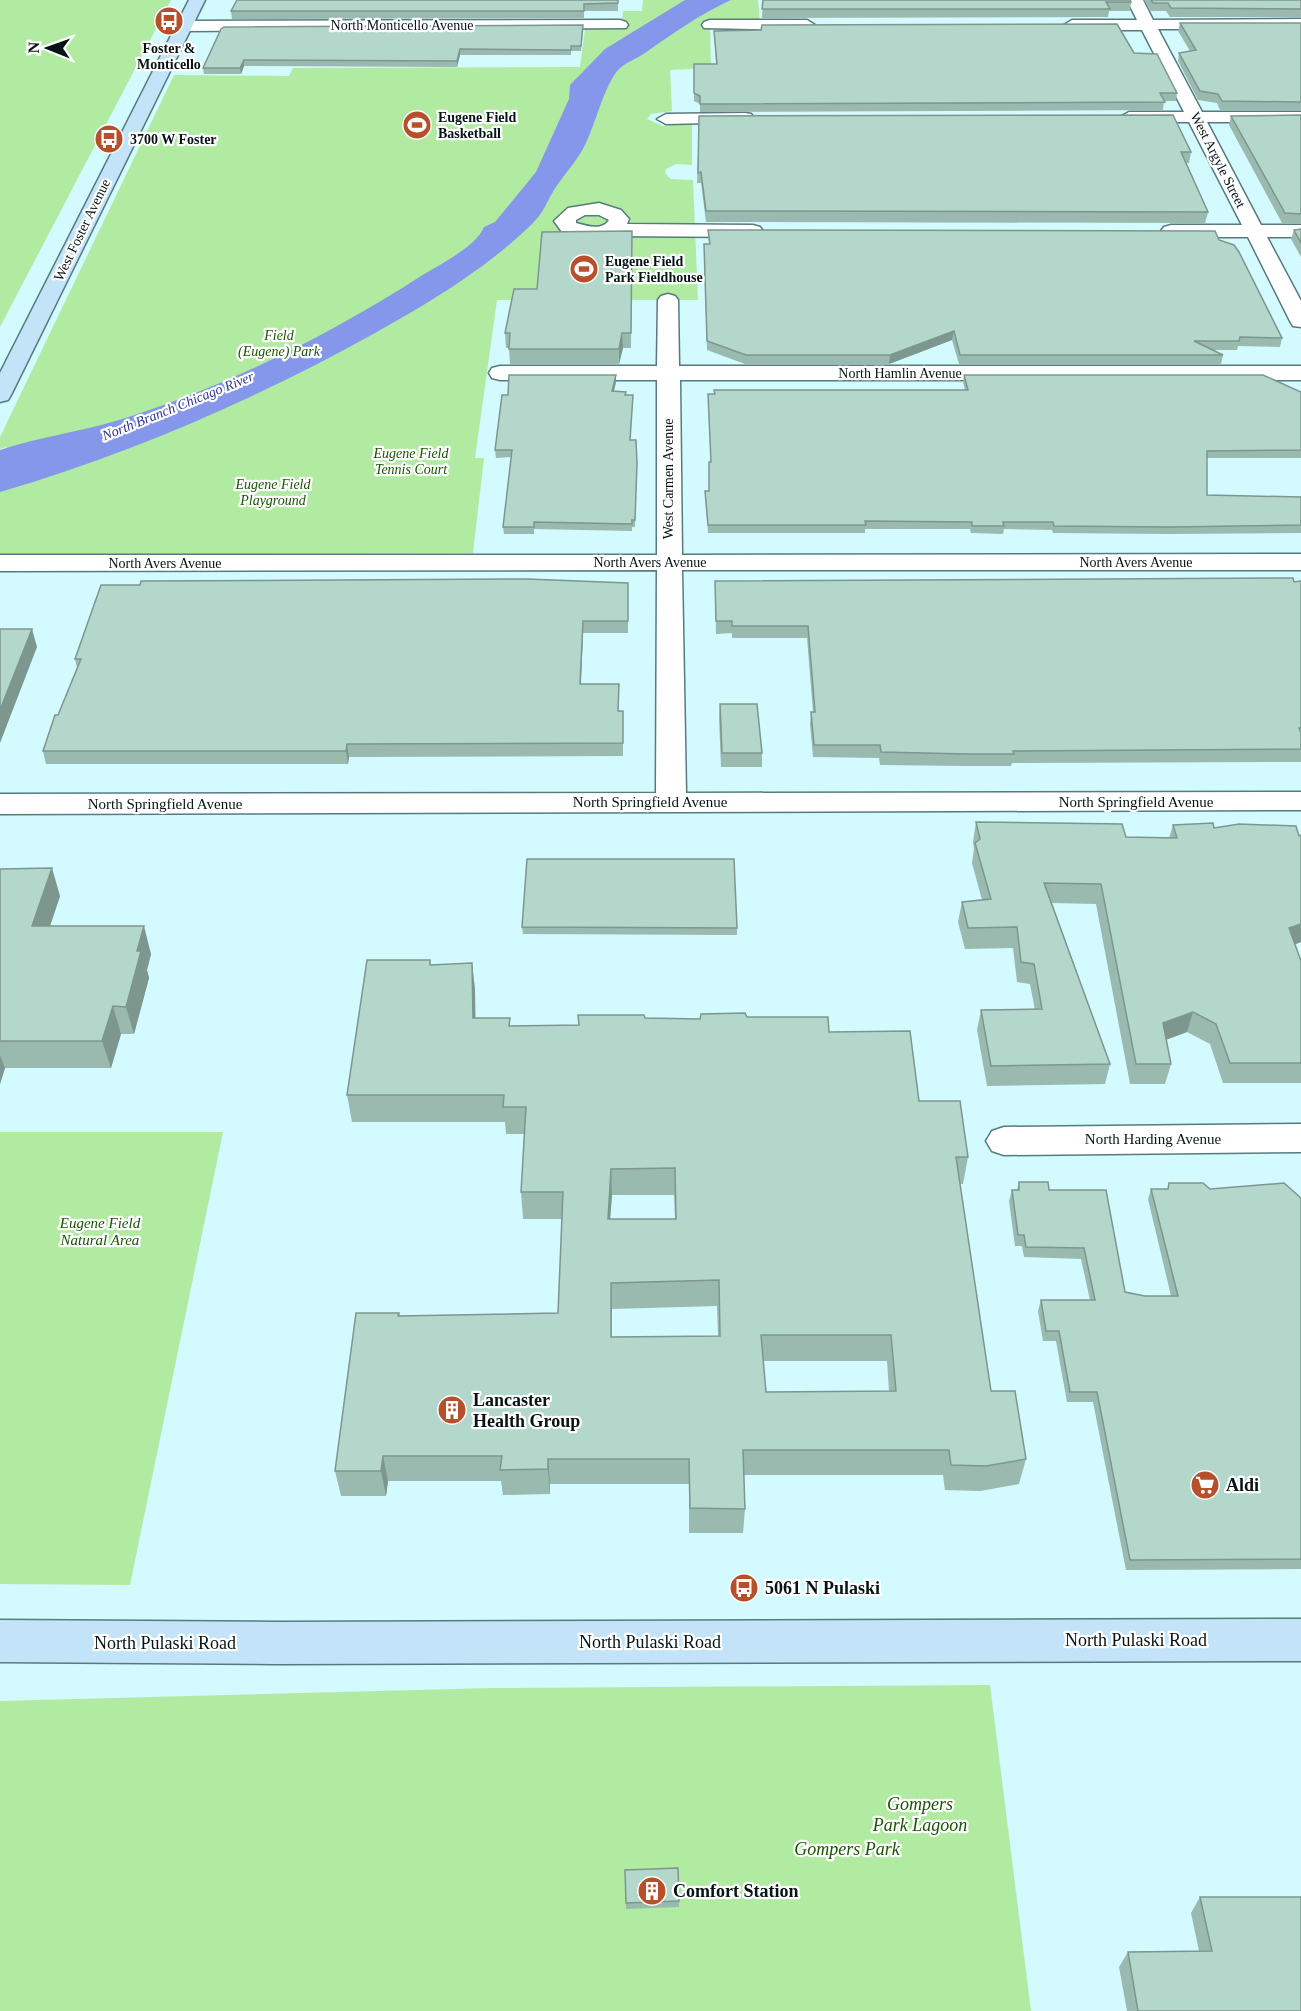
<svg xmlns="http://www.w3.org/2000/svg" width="1301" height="2011" font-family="Georgia,serif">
<rect width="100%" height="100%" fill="#d2faff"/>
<!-- green -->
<g fill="#b0eba1">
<path d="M0,0H171L0,327Z"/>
<path d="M643,0H758L760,23H710L711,68L670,70L672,111L651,114L647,119L663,126L692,123V165L676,164L666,169L665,173L671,179L693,180L698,300H497L475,458H484L473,553L0,555V462L7,447L0,449V437L174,75L289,76L293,68L580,67L585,29L626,27L622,21L623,11H642Z"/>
<path d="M0,1132H223L130,1585L0,1584Z"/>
<path d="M990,1685L1031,2011H0V1701L493,1688Z"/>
</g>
<!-- water -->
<path fill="#8497ea" d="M685,0H731C699,15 673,33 645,53C633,61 621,63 613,77C600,99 595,126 583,149C575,163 563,176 554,190C546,203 545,211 532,224C486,269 430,302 375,333C257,399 129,454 0,492V450C39,437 79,432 119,420C225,387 328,336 421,276C439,265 477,246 484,227L495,222L536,172L569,99L570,85L605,49Z"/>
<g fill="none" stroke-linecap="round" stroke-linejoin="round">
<!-- street casing -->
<g stroke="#567b7f" stroke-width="3">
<g id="street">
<path d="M1127,0H1143L1153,20L1301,19V29H1158L1202,112H1301V122H1207L1261,225H1301V237H1267L1301,301V327L1293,326L1290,321L1248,237H1171L1164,235L1161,231L1164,227L1171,225H1242L1189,122H1129L1120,117L1129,112H1184L1142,30H1072L1064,25L1072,20H1137Z"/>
<path d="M620,20L626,22L628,25L626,28L184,31L176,26L184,21Z"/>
<path d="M710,20H807L815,25L807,30L704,28L702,25L704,22Z"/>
<path d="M745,113L751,114L754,118L751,122L666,124L657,119L666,114Z"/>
<path d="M599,203L621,210L629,219L627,224L753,225L760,227L763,231L760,235L753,237L610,236L593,239L562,232L554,221L568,208ZM585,215H599L609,220C602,231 587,226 576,223V220Z"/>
<path d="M668,294L675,296L678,300L679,366H1301V380H680L682,555L1301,554V570H682L686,793L1301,792V810L0,814V794L656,793L657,570L0,571V555H657V380H500L492,378L489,373L492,368L500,366H657L658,300L661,296Z"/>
<path d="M1301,1124V1152L1004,1155L992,1151L986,1141L992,1131L1004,1127Z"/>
</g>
</g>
<!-- secondary casing -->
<g stroke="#567b7f" stroke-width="3">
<g id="secondary">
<path d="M189,0H205L11,395L8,400L0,402V373Z"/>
<path d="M1301,1619V1661L278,1664L0,1662V1620L278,1622Z"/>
</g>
</g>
<!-- street -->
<use href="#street" fill="#fff" fill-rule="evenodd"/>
<!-- secondary -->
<use href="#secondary" fill="#c3e4f8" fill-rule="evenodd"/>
</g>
<!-- wall -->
<g fill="#9ab9af" fill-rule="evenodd">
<path d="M618,0V11H584V18L232,19L231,11Z"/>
<path d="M763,0L1131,2L1130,11H1109L1108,17L762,18Z"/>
<path d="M1144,0H1301V17H1170L1166,11H1151Z"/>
<path d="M1180,23H1301V110H1220L1217,103L1198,100L1178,61L1179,53L1190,51L1178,31Z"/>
<path d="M221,29L583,31L581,51H571V55H460L457,67L244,66L241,74H204L203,68Z"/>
<path d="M714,31L1134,53L1177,93L1176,101H1164L1163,110L700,112V104L694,101V64H716Z"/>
<path d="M1301,115V223H1282L1229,125L1231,116Z"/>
<path d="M699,116L1191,152L1189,163H1186L1208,212L1205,223L706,222L701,183H697Z"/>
<path d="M1301,229V257L1291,239L1294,230Z"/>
<path d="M708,230L1219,240L1282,338L1280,347L1238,346L1237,350H1214L1223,355L1221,364H959L952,340L889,364H745L707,350L704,253L709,244Z"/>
<path d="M632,231L631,348H623L619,364H510L509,348H506L505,333L537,289Z"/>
<path d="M616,375V382L614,391L626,395H633L630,440H636L635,527H632V531L534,529V534H504L503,527L511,457L496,458L495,450L508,395Z"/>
<path d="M964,375L1301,392V458H1207V495L1301,497V533L1168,534L1053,533L1052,530L1004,529L1003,534L971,533L970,529H865V533H708L705,491H709L711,462L708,394H714V390H965L963,382Z"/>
<path d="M715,581H1301V762L1012,763L1011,766H965L880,765L879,758L813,757L810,724L811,712H813L807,638H732V633L716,634Z"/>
<path d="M628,583V633H583L581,684L619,711H623V756L349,757L348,764H46L43,751L77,668L75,659L140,585Z"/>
<path d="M720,704L762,753V767H721L719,718Z"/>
<path d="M976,822L1126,837L1169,838L1173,825L1299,836L1301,835V942L1295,944L1301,961V1083H1223L1210,1044L1187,1032L1166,1040L1171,1064L1165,1084H1130L1096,904L1052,903L1110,1064L1105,1084L987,1086L977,1030L981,1010H1035L1030,984L1017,982L1013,948L965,949L958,922L962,902L982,900L972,863L974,849L973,842Z"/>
<path d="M0,869L60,896L50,926L151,954L147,970L149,978L134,1034H121L111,1068H5L0,1084Z"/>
<path d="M522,927L737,928V935L523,934Z"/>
<path d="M430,960L431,965L472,963L475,990V1018H510V1026L579,1025L645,1018L700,1019L747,1017L829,1032L919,1101L968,1157L963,1184H960L991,1391L1026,1459L1019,1484L980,1491L945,1490L943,1475H744L745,1509L743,1533H689V1484H550V1494L503,1495L501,1481H388L386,1496H341L335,1471L399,1313L400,1316L558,1313L562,1219H523L521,1192L524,1134H506L505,1122H352L347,1095ZM612,1195H674L675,1219H610ZM717,1306L718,1336L612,1337V1309ZM763,1361H887L889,1391L766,1392Z"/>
<path d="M1019,1182L1049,1190L1125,1292L1145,1296H1171L1148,1199L1151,1189H1210L1301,1198V1569L1126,1570L1093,1402H1067L1056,1341H1043L1038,1311L1041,1300H1090L1081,1259L1024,1257L1022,1246H1015L1009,1201L1012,1190H1017Z"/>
<path d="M625,1870L679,1901V1907L626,1909Z"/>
<path d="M1200,1897L1301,2011H1127L1119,1967L1128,1952L1199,1951L1191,1913Z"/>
</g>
<!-- shaded-wall -->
<g fill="#7d968e">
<path d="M460,49V55L457,67V61Z"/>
<path d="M244,60V66L241,74L240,68Z"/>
<path d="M954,331L952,340L889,364L890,355Z"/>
<path d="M622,333L623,348L619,364V349Z"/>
<path d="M616,375V382L612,398V391Z"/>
<path d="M583,621V633L580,697V684Z"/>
<path d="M32,629L37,647L0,743V710Z"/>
<path d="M347,744L349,757L348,764L346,751Z"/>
<path d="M52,868L60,896L41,953L32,926Z"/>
<path d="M1301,924V942L1283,949L1289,928Z"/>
<path d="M144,926L151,954L147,970L149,978L134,1034L126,1007L137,951Z"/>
<path d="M472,963L475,990L476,1045L473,1018Z"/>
<path d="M113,1006L121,1034L111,1068L102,1041Z"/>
<path d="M1193,1012L1187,1032L1157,1043L1163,1023Z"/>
<path d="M0,1055L5,1068L0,1084Z"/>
<path d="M611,1169L612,1195L608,1245V1219Z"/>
<path d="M383,1456L388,1481L386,1496L381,1471Z"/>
<path d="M548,1459L550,1484V1494L548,1469Z"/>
</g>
<!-- building -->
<g fill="#b3d7cb" stroke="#7d968e" stroke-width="1.5" fill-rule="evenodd">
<path d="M237,0H618V3L584,4V11H231Z"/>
<path d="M763,0H1130L1131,2H1106L1110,9H762Z"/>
<path d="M1151,0H1301V9L1171,8L1168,3H1153Z"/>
<path d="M1180,23H1301V102L1222,101L1218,94L1200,91L1179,53L1196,50Z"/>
<path d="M1117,24L1134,53L1157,54L1177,93H1160L1165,102L700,104V96L694,93V64H717L714,31L761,30L762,25Z"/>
<path d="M583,25L581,46H571V50L460,49L457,61L244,60L240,68H203L221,29L224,27Z"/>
<path d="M1173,115L1191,152H1181L1208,212L706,211L701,172L698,173L699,116Z"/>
<path d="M1301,115V214L1285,213L1231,116Z"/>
<path d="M1301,229V243L1294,230Z"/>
<path d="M708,230L1215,231L1219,240L1234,245L1239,252L1282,338L1240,337L1239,341H1194L1223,355H960L954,331L890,355H746L707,341L704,244H710Z"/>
<path d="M632,231L631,333H622L619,349H509L510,333H505L514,289H537L542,232Z"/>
<path d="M509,375H616L612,391L626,392L625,395H633L630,440H636L637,464L635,520H632V524L534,522V527H503L512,450H495L502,395H508Z"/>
<path d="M964,375H1263L1301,392V450L1207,451V495L1301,497V525L1170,527L1054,526L1053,522H1003L1004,526H972V522L865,521L866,525H708L705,491H709V462H711L708,394H715L714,390H968Z"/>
<path d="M1293,578L1294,582L1301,581V728H1299L1301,733V749L1013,751L1014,754H967L881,752L880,745H814L811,712H815L808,626H732V621H716L715,581Z"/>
<path d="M527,579L628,583V621H583L580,684H619L618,711H623V743L347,744L346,751H43L55,715H58L81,659H75L101,585H140L141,581Z"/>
<path d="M0,629H32L0,710Z"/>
<path d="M720,704H757L762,753H722Z"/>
<path d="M976,822L1122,824L1126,837L1177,838L1173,825L1213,823L1214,828L1239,824L1296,826L1299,836L1301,835V924L1289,928L1301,961V1063H1230L1216,1024L1193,1012L1163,1023L1171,1064H1136L1101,884L1044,883L1110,1064L991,1066L981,1010L1042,1009L1034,964L1021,962L1017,927L968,928L962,902L991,899L975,843L980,839Z"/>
<path d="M527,859H734L737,928L522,927Z"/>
<path d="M52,868L32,926H144L137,951H141L126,1007L113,1006L102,1041H0V869Z"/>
<path d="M367,960H430V965L472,963L473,1018H510L509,1026L579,1025L578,1015H644L645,1018L700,1019L701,1014L745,1013L747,1017H828L829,1032L910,1031L919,1101H960L968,1157H956L991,1391H1015L1026,1459L986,1466L951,1465L949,1450H743L745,1509L690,1508L689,1459H548V1469L500,1470L502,1456H383L381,1471H335L356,1313H399L398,1316L558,1313L563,1192H521L526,1107H503L504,1095H347ZM675,1168L676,1219H608L611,1169ZM719,1280L720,1336L611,1337V1283ZM761,1335H891L896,1391L766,1392Z"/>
<path d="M1019,1182H1048L1049,1190H1106L1125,1292L1145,1296H1178L1151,1189H1168L1169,1183H1203L1210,1189L1284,1183L1301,1198V1559L1130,1560L1097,1392H1070L1059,1331H1046L1041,1300H1095L1084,1248L1026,1247L1024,1235H1018L1012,1190H1019Z"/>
<path d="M678,1868L679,1901L626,1903L625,1870Z"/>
<path d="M1200,1897H1301V2011H1138L1128,1952L1212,1951Z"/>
</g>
<!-- icons -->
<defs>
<g id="bus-disc" transform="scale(1.5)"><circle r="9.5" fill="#b74f2a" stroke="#fff"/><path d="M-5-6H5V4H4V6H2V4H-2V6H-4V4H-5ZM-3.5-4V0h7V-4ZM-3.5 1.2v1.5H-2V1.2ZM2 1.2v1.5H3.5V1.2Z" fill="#fff"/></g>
<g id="stadium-disc" transform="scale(1.5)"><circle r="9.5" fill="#b74f2a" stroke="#fff"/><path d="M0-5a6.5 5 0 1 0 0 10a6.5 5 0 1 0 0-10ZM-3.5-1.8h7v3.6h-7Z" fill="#fff"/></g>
<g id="building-disc" transform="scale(1.5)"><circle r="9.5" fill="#b74f2a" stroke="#fff"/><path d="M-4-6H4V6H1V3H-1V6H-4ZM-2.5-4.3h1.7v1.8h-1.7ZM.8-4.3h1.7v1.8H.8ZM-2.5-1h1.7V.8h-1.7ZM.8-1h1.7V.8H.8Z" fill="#fff"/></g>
<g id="supermarket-disc" transform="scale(1.5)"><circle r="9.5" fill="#b74f2a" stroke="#fff"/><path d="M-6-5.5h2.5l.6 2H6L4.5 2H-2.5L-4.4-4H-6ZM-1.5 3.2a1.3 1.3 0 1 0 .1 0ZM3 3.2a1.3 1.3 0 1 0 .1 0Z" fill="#fff"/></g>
</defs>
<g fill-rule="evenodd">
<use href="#bus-disc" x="169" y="21"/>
<use href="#stadium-disc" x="417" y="125"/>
<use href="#bus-disc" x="109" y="139"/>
<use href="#stadium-disc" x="584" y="269"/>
<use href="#building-disc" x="452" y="1410"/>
<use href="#supermarket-disc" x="1205" y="1485"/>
<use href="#bus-disc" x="744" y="1588"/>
<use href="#building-disc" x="652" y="1891"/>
</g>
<g text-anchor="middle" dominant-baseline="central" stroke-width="4.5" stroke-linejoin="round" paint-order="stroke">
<!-- far-street labels -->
<g font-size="14" fill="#051315" stroke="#fff">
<text x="402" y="25">North Monticello Avenue</text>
<text transform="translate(1218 160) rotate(63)">West Argyle Street</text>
<text transform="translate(82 230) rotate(-64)">West Foster Avenue</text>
<text x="900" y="373">North Hamlin Avenue</text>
<text transform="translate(668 479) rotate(-90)">West Carmen Avenue</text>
<text x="650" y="562">North Avers Avenue</text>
<text x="1136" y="562">North Avers Avenue</text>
<text x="165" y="563">North Avers Avenue</text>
</g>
<!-- far-poi labels -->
<g font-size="14" font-weight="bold" fill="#051315" stroke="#fff" text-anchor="start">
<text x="169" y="48" text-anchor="middle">Foster &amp;<tspan x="169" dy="16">Monticello</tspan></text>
<text x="438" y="117">Eugene Field<tspan x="438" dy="16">Basketball</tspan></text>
<text x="130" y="139">3700 W Foster</text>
<text x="605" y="261">Eugene Field<tspan x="605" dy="16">Park Fieldhouse</tspan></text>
</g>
<!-- far-park labels -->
<g font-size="14" font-style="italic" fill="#185401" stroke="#fff">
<text x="279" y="335">Field<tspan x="279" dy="16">(Eugene) Park</tspan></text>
<text x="411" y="453">Eugene Field<tspan x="411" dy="16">Tennis Court</tspan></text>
<text x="273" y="484">Eugene Field<tspan x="273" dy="16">Playground</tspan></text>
</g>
<!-- far-water labels -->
<g font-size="14" font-style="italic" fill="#2c3594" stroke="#fff">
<text transform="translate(178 406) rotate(-22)">North Branch Chicago River</text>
</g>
<!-- street labels -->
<g font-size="15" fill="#051315" stroke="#fff">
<text x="650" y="802">North Springfield Avenue</text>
<text x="1136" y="802">North Springfield Avenue</text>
<text x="165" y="804">North Springfield Avenue</text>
<text x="1153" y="1139">North Harding Avenue</text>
</g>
<!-- park labels -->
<g font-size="15" font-style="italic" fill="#185401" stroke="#fff">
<text x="100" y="1223">Eugene Field<tspan x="100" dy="17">Natural Area</tspan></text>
</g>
<!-- near-poi labels -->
<g font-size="18" font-weight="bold" fill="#051315" stroke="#fff" text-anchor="start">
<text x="473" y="1400">Lancaster<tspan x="473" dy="21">Health Group</tspan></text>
<text x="1226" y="1485">Aldi</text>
<text x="765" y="1588">5061 N Pulaski</text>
<text x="673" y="1891">Comfort Station</text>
</g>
<!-- near-street labels -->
<g font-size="18" fill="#051315" stroke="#fff">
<text x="1136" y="1640">North Pulaski Road</text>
<text x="650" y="1642">North Pulaski Road</text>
<text x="165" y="1643">North Pulaski Road</text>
</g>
<!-- near-park labels -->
<g font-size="18" font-style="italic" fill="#185401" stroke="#fff">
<text x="920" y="1804">Gompers<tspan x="920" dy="21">Park Lagoon</tspan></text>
<text x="847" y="1849">Gompers Park</text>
</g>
</g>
<!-- north arrow -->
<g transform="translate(48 48) rotate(271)" stroke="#ffffff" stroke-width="4.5" paint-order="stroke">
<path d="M0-4.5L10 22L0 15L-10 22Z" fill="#051315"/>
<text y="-9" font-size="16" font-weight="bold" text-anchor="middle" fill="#051315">N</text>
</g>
</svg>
